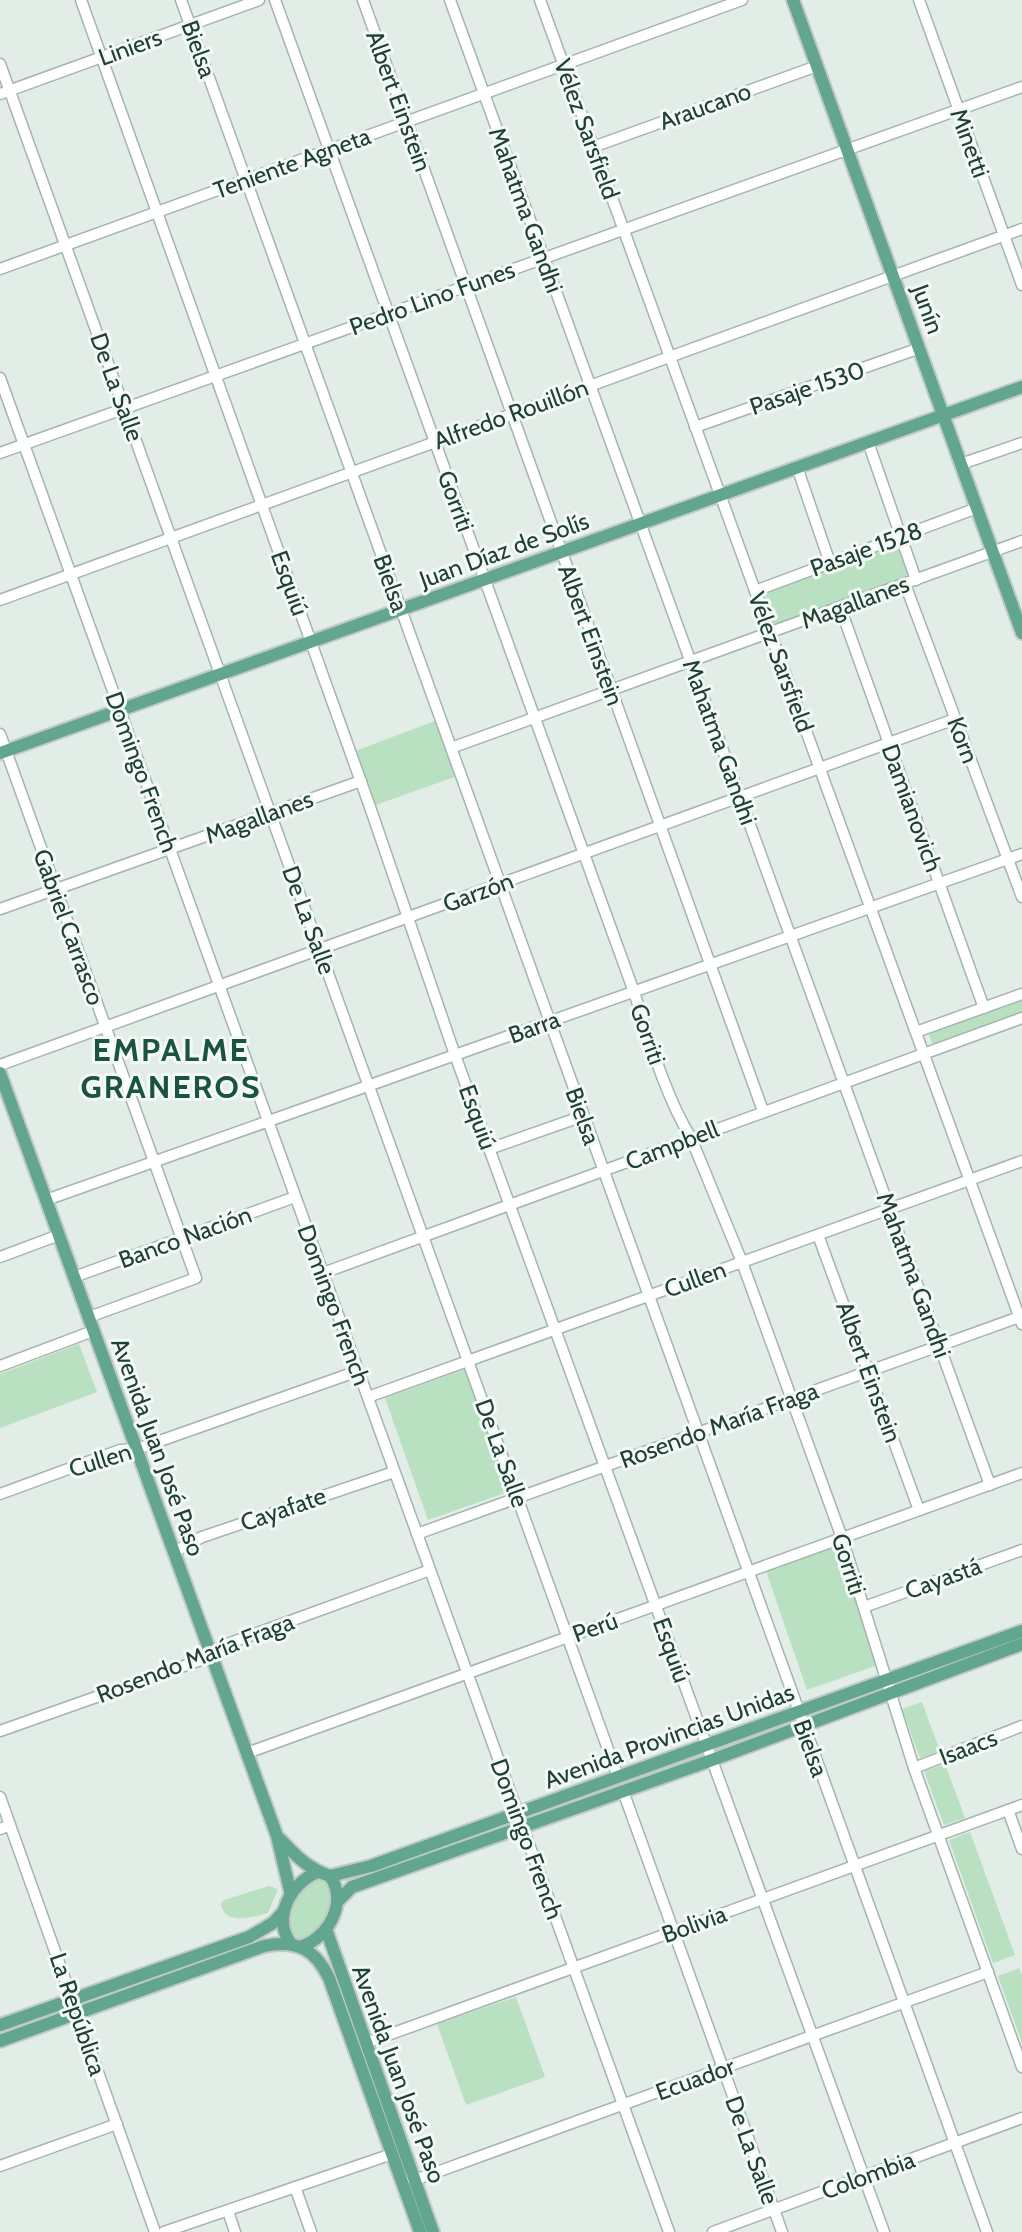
<svg xmlns="http://www.w3.org/2000/svg" width="1022" height="2232" font-family="Cabin,sans-serif">
<rect width="100%" height="100%" fill="#e2ede7"/>
<!-- green -->
<g fill="#b9e0c0">
<path d="M890,547L902,551L908,568L905,580L778,625L772,622L764,597L771,590Z"/>
<path d="M440,719L460,775L370,807L350,753Z"/>
<path d="M1022,999V1014L935,1045L932,1043L929,1035L935,1029Z"/>
<path d="M79,1344L97,1392L0,1428V1374Z"/>
<path d="M466,1369L511,1491L428,1520L385,1398Z"/>
<path d="M837,1544L878,1665L807,1690L766,1571Z"/>
<path d="M922,1702L940,1751L920,1758L902,1709Z"/>
<path d="M945,1764L965,1818L944,1825L924,1771Z"/>
<path d="M970,1832L1015,1955L993,1963L949,1840Z"/>
<path d="M318,1878L326,1881L333,1899C326,1916 317,1944 294,1939C280,1919 297,1887 318,1878Z"/>
<path d="M269,1886L278,1889L268,1913C253,1917 224,1926 221,1904L224,1900Z"/>
<path d="M1019,1968L1022,1975V2043L998,1976Z"/>
<path d="M516,1997L545,2077L466,2105L437,2024Z"/>
</g>
<g fill="none" stroke-linecap="round" stroke-linejoin="round">
<!-- minor casing -->
<g stroke="#a4b5ae" stroke-width="13">
<g id="minor">
<path d="M81,0L370,807L455,1055L884,2232"/>
<path d="M181,0L987,2232"/>
<path d="M275,0L634,992C650,1041 664,1093 691,1138L742,1262L842,1538L914,1768L1022,2067"/>
<path d="M363,0L763,1111"/>
<path d="M450,0L990,1485"/>
<path d="M540,0L1022,1324"/>
<path d="M919,0L1022,285"/>
<path d="M0,64L618,1777"/>
<path d="M0,94L259,0"/>
<path d="M593,147L817,66"/>
<path d="M0,269L742,0"/>
<path d="M0,378L669,2232"/>
<path d="M695,427L920,348"/>
<path d="M868,442L916,580"/>
<path d="M0,453L1022,87"/>
<path d="M961,464L1022,443"/>
<path d="M797,467L830,563"/>
<path d="M905,584L1022,897"/>
<path d="M755,591L977,508"/>
<path d="M0,600L1022,229"/>
<path d="M840,607L984,1008"/>
<path d="M0,734L196,1278L89,1317"/>
<path d="M451,748L1022,541"/>
<path d="M0,909L361,781"/>
<path d="M916,1032L1022,994"/>
<path d="M0,1065L955,719"/>
<path d="M489,1149L583,1116"/>
<path d="M46,1200L1022,854"/>
<path d="M818,1235L919,1510"/>
<path d="M0,1257L59,1235"/>
<path d="M323,1273L1022,1018"/>
<path d="M74,1277L295,1197"/>
<path d="M0,1366L93,1331"/>
<path d="M368,1397L1022,1161"/>
<path d="M0,1494L120,1450L137,1449L358,1371"/>
<path d="M417,1534L1022,1316"/>
<path d="M174,1552L202,1537L394,1472"/>
<path d="M864,1607L1022,1550"/>
<path d="M0,1731L212,1656L218,1649L230,1643L430,1570"/>
<path d="M247,1753L1022,1473"/>
<path d="M914,1768L1022,1726"/>
<path d="M623,1791L782,2232"/>
<path d="M0,1797L155,2232"/>
<path d="M1008,1810L1022,1849"/>
<path d="M0,1829L10,1825"/>
<path d="M366,2043L1022,1805"/>
<path d="M0,2166L117,2124"/>
<path d="M410,2178L415,2180L988,1972"/>
<path d="M295,2187L311,2232"/>
<path d="M228,2211L235,2232"/>
<path d="M164,2232L392,2154"/>
<path d="M713,2232L1022,2118"/>
</g>
</g>
<!-- major casing -->
<g stroke="#c1c9c6" stroke-width="16">
<g id="major">
<path d="M793,0L1022,633"/>
<path d="M0,753L1022,387"/>
<path d="M0,1073L277,1836L291,1895"/>
<path d="M280,1839C295,1855 308,1869 330,1876C348,1902 329,1938 300,1947"/>
<path d="M330,1876L371,1866L1022,1631"/>
<path d="M339,1900L352,1887L712,1760L1022,1644"/>
<path d="M326,1929L433,2232"/>
<path d="M291,1944C272,1918 290,1883 318,1872"/>
<path d="M0,2025L249,1937L273,1923L284,1911"/>
<path d="M0,2041L264,1946C296,1939 315,1949 329,1978L420,2232"/>
</g>
</g>
<!-- minor -->
<use href="#minor" stroke="#fff" stroke-width="10"/>
<!-- major -->
<use href="#major" stroke="#63a68f" stroke-width="12"/>
</g>
<g text-anchor="middle" dominant-baseline="central" stroke-width="6" stroke-linejoin="round" paint-order="stroke">
<!-- street labels -->
<g font-size="24" fill="#203f35" stroke="#f3f9f5">
<text transform="translate(130 47) rotate(-20)">Liniers</text>
<text transform="translate(199 49) rotate(70)">Bielsa</text>
<text transform="translate(399 101) rotate(70)">Albert Einstein</text>
<text transform="translate(705 106) rotate(-20)">Araucano</text>
<text transform="translate(587 129) rotate(70)">Vélez Sarsfield</text>
<text transform="translate(970 143) rotate(70)">Minetti</text>
<text transform="translate(292 163) rotate(-20)">Teniente Agneta</text>
<text transform="translate(526 210) rotate(70)">Mahatma Gandhi</text>
<text transform="translate(432 298) rotate(-20)">Pedro Lino Funes</text>
<text transform="translate(928 309) rotate(70)">Junín</text>
<text transform="translate(117 387) rotate(70)">De La Salle</text>
<text transform="translate(807 388) rotate(-19)">Pasaje 1530</text>
<text transform="translate(511 414) rotate(-20)">Alfredo Rouillón</text>
<text transform="translate(456 501) rotate(70)">Gorriti</text>
<text transform="translate(866 549) rotate(-20)">Pasaje 1528</text>
<text transform="translate(504 550) rotate(-20)">Juan Díaz de Solís</text>
<text transform="translate(290 583) rotate(70)">Esquiú</text>
<text transform="translate(391 583) rotate(70)">Bielsa</text>
<text transform="translate(855 602) rotate(-20)">Magallanes</text>
<text transform="translate(591 635) rotate(70)">Albert Einstein</text>
<text transform="translate(781 662) rotate(70)">Vélez Sarsfield</text>
<text transform="translate(963 740) rotate(69)">Korn</text>
<text transform="translate(720 742) rotate(70)">Mahatma Gandhi</text>
<text transform="translate(142 772) rotate(70)">Domingo French</text>
<text transform="translate(912 808) rotate(70)">Damianovich</text>
<text transform="translate(259 817) rotate(-20)">Magallanes</text>
<text transform="translate(478 892) rotate(-20)">Garzón</text>
<text transform="translate(309 920) rotate(70)">De La Salle</text>
<text transform="translate(69 927) rotate(70)">Gabriel Carrasco</text>
<text transform="translate(534 1027) rotate(-20)">Barra</text>
<text transform="translate(648 1034) rotate(71)">Gorriti</text>
<text transform="translate(583 1116) rotate(70)">Bielsa</text>
<text transform="translate(478 1117) rotate(70)">Esquiú</text>
<text transform="translate(672 1145) rotate(-21)">Campbell</text>
<text transform="translate(185 1237) rotate(-20)">Banco Nación</text>
<text transform="translate(914 1275) rotate(70)">Mahatma Gandhi</text>
<text transform="translate(695 1279) rotate(-20)">Cullen</text>
<text transform="translate(334 1305) rotate(70)">Domingo French</text>
<text transform="translate(869 1372) rotate(70)">Albert Einstein</text>
<text transform="translate(719 1425) rotate(-20)">Rosendo María Fraga</text>
<text transform="translate(158 1447) rotate(70)">Avenida Juan José Paso</text>
<text transform="translate(502 1453) rotate(70)">De La Salle</text>
<text transform="translate(100 1460) rotate(-17)">Cullen</text>
<text transform="translate(283 1509) rotate(-19)">Cayafate</text>
<text transform="translate(849 1564) rotate(72)">Gorriti</text>
<text transform="translate(943 1578) rotate(-20)">Cayastá</text>
<text transform="translate(595 1627) rotate(-20)">Perú</text>
<text transform="translate(672 1650) rotate(70)">Esquiú</text>
<text transform="translate(195 1658) rotate(-21)">Rosendo María Fraga</text>
<text transform="translate(669 1736) rotate(-20)">Avenida Provincias Unidas</text>
<text transform="translate(968 1747) rotate(-21)">Isaacs</text>
<text transform="translate(811 1748) rotate(70)">Bielsa</text>
<text transform="translate(527 1839) rotate(70)">Domingo French</text>
<text transform="translate(694 1924) rotate(-20)">Bolivia</text>
<text transform="translate(78 2014) rotate(71)">La República</text>
<text transform="translate(399 2074) rotate(70)">Avenida Juan José Paso</text>
<text transform="translate(695 2079) rotate(-20)">Ecuador</text>
<text transform="translate(752 2150) rotate(70)">De La Salle</text>
<text transform="translate(868 2175) rotate(-20)">Colombia</text>
</g>
<!-- district labels -->
<g font-size="32" font-weight="bold" letter-spacing="2" fill="#1b5341" stroke="#f3f9f5">
<text x="171" y="1049">EMPALME<tspan x="171" dy="37">GRANEROS</tspan></text>
</g>
</g>
</svg>
